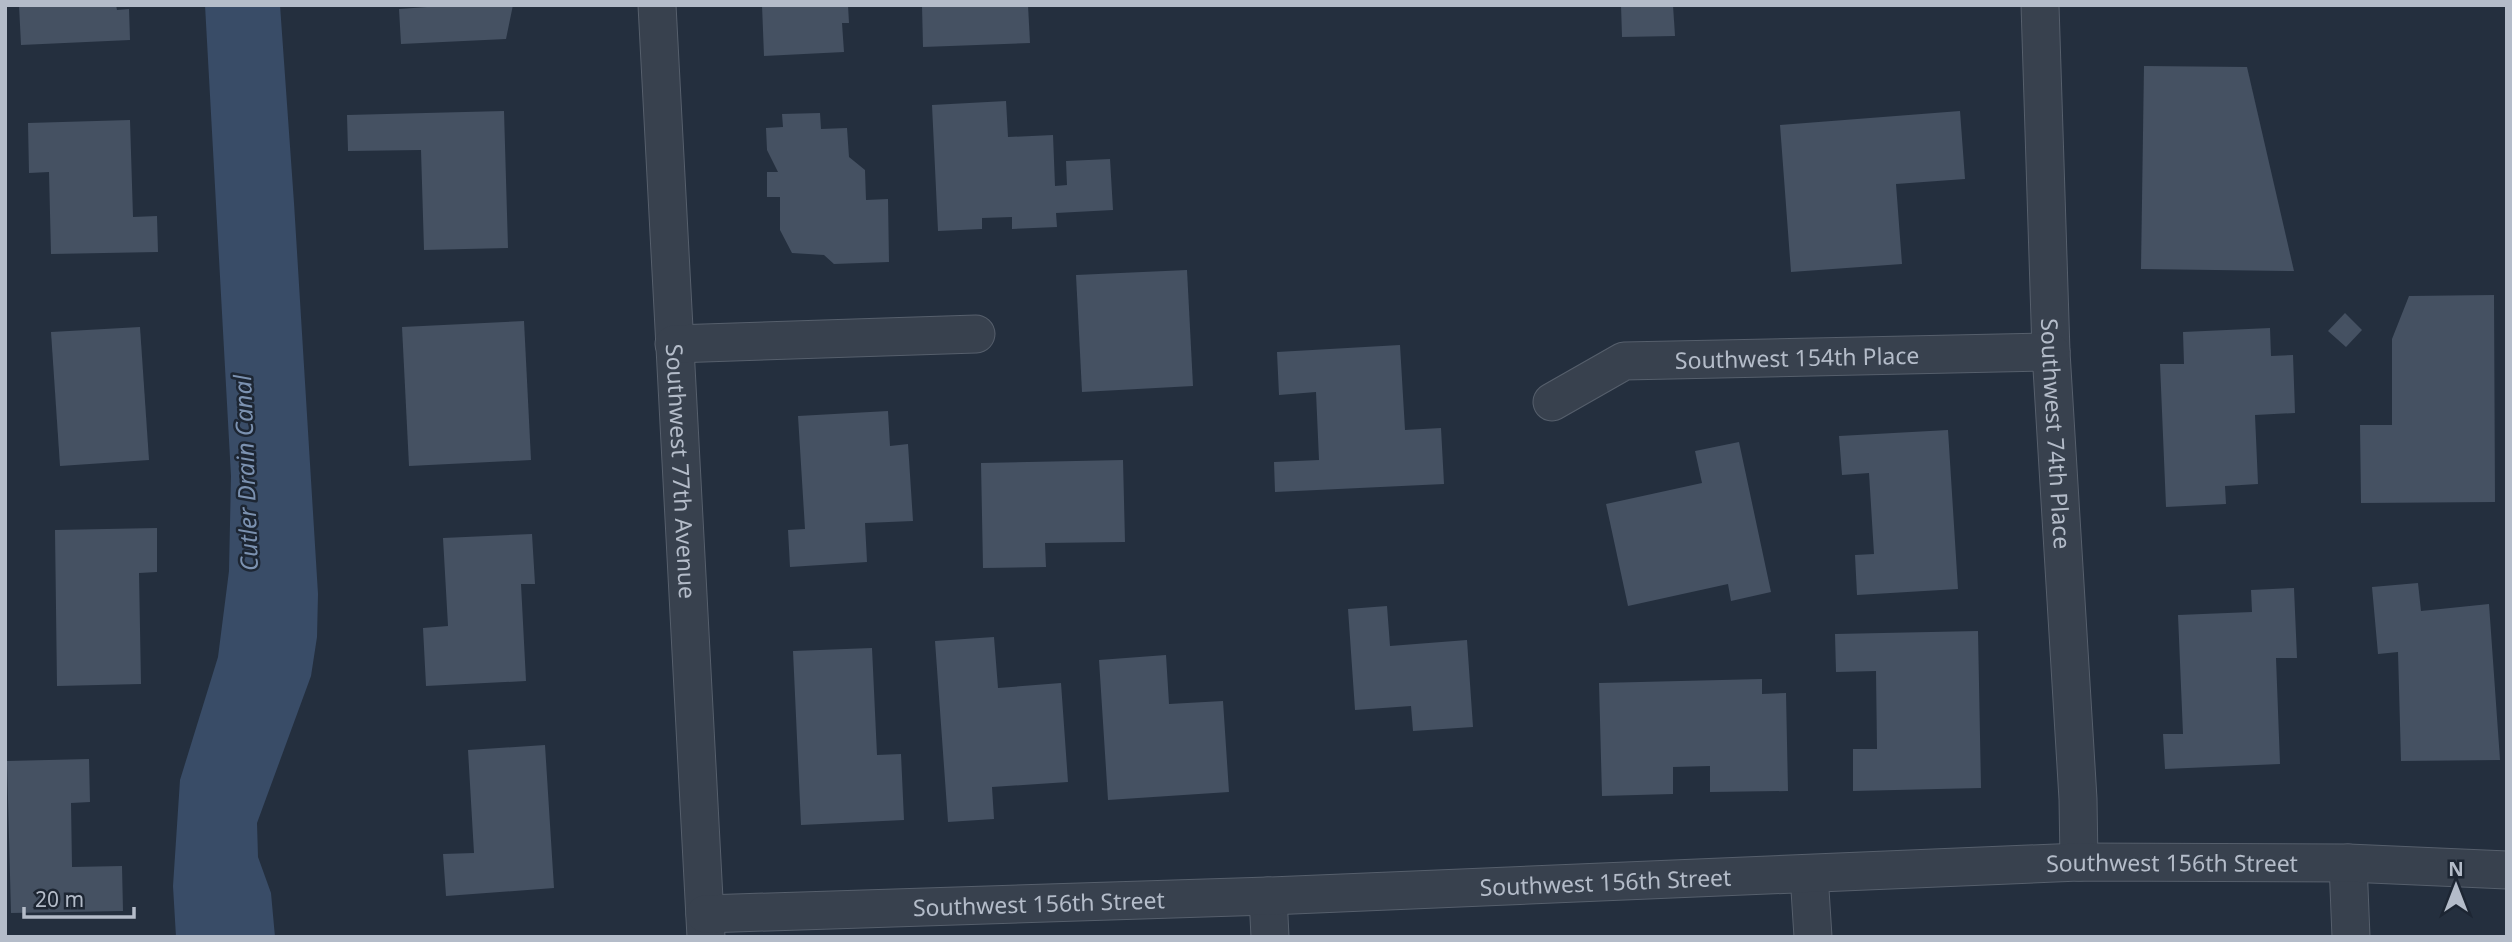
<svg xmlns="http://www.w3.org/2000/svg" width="2512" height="942" font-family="'Noto Sans',sans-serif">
<rect width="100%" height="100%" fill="#242f3e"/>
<!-- water -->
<path fill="#394c67" d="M205,5H280L294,203L318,594L317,637L311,676L257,823L258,857L271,893L275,937H176L173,886L180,780L218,657L229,571L231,476Z"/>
<!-- building -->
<g fill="#455162">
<path d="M19,5H116L117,10L129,9L130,40L21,45Z"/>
<path d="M427,5H513L506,39L401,44L399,9L427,7Z"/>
<path d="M762,5H848L849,23H842L844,52L764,56Z"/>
<path d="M922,5H1028L1030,43L923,47Z"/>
<path d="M1621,5H1673L1675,36L1622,37Z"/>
<path d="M2144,66L2247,67L2294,271L2141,269Z"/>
<path d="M1006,101L1008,137L1053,135L1055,186L1067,185L1066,161L1110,159L1113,210L1056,213L1057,227L1012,229V217L982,218V229L938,231L932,105Z"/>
<path d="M504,111L508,248L424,250L421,150L348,151L347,115Z"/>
<path d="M1960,111L1965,179L1896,184L1902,264L1791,272L1780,125Z"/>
<path d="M820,113L821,129L847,128L849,157L865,170L866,200L888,199L889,262L834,264L824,255L792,253L780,230V197H767V172H778L767,150L766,128L783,127L782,114Z"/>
<path d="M130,120L133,217L157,216L158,252L51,254L49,172L29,173L28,123Z"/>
<path d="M1187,270L1193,386L1082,392L1076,275Z"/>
<path d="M2494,295L2495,502L2361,503L2360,425H2392V339L2409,296Z"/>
<path d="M2345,313L2362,330L2346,347L2328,331Z"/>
<path d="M524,321L531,460L409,466L402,327Z"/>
<path d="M140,327L149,460L60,466L51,332Z"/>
<path d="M2270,328L2271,356L2293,355L2295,413L2255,415L2258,484L2225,486L2226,504L2166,507L2160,364H2184L2183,332Z"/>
<path d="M1400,345L1405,430L1441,428L1444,484L1275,492L1274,462L1319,460L1316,392L1279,395L1277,352Z"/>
<path d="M888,411L890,446L908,444L913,521L865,523L867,562L790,567L788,530L805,529L798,416Z"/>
<path d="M1948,430L1958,589L1857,595L1855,555L1874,554L1869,473L1842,475L1839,436Z"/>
<path d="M1739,442L1771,592L1731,601L1728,584L1628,606L1606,504L1702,483L1695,451Z"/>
<path d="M1123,460L1125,542L1045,543L1046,567L983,568L981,463Z"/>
<path d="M157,528V572L139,573L141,684L57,686L55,530Z"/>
<path d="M532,534L535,584H521L526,681L426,686L423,628L448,626L443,538Z"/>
<path d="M2418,583L2421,611L2489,604L2500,760L2401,761L2398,652L2378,654L2372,587Z"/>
<path d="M2294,588L2297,658H2276L2280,764L2165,769L2163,734H2183L2178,615L2252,612L2251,590Z"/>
<path d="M1387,606L1390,646L1467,640L1473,727L1413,731L1411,706L1355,710L1348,609Z"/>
<path d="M1978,631L1981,788L1853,791V749H1877L1876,671L1836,672L1835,634Z"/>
<path d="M994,637L998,688L1061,683L1068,782L992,787L994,819L948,822L935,641Z"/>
<path d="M872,648L877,755L901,754L904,820L801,825L793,651Z"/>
<path d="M1166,655L1169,704L1223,701L1229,792L1108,800L1099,660Z"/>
<path d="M1762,679V694L1786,693L1788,791L1710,792V766L1673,767V794L1602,796L1599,683Z"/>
<path d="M545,745L554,888L446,896L443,854L474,853L468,750Z"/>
<path d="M89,759L90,802L71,803L72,867L122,866L123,911L11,913L7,761Z"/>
</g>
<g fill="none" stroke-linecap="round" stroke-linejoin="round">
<!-- minor casing -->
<g stroke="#565f6c" stroke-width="39">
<g id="minor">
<path id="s1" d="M657,5L706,937"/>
<path id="s2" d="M2040,5L2051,352L2078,799L2079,862"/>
<path d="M674,344L976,334"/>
<path id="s3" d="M1552,402L1624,361L2051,352"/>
<path d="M2348,863L2351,937"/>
<path d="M1809,874L1813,937"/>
<path d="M1268,896L1270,937"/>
<path id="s4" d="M705,914L1268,896L2079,862L2348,863L2507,870"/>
</g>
</g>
<!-- minor -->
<use href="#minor" stroke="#38414e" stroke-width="37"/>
</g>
<g text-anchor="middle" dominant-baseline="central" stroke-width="5" stroke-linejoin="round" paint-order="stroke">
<!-- street labels -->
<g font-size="23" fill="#b4bcc9" stroke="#1d2633">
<text stroke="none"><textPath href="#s3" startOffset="256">Southwest 154th Place</textPath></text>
<text stroke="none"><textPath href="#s2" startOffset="429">Southwest 74th Place</textPath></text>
<text stroke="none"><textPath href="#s1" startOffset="467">Southwest 77th Avenue</textPath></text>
<text stroke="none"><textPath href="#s4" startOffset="1468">Southwest 156th Street</textPath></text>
<text stroke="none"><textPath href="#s4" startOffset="901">Southwest 156th Street</textPath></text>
<text stroke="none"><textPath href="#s4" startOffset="334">Southwest 156th Street</textPath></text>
</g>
<!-- water labels -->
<g font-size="24" font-style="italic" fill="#7c92b1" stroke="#1d2633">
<text transform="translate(245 473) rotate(-92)">Cutler Drain Canal</text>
</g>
</g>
<!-- border -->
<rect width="2512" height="942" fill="none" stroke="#b4bcc9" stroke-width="14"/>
<!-- north arrow -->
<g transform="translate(2456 886)" stroke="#1d2633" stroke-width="5" paint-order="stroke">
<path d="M0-5L12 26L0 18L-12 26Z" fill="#b4bcc9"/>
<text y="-10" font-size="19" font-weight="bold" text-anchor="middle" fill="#b4bcc9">N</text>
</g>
<!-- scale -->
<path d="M24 907v10h110v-10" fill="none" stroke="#b4bcc9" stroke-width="3.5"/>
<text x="35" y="907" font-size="21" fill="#b4bcc9" stroke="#1d2633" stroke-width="5" paint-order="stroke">20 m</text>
</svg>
